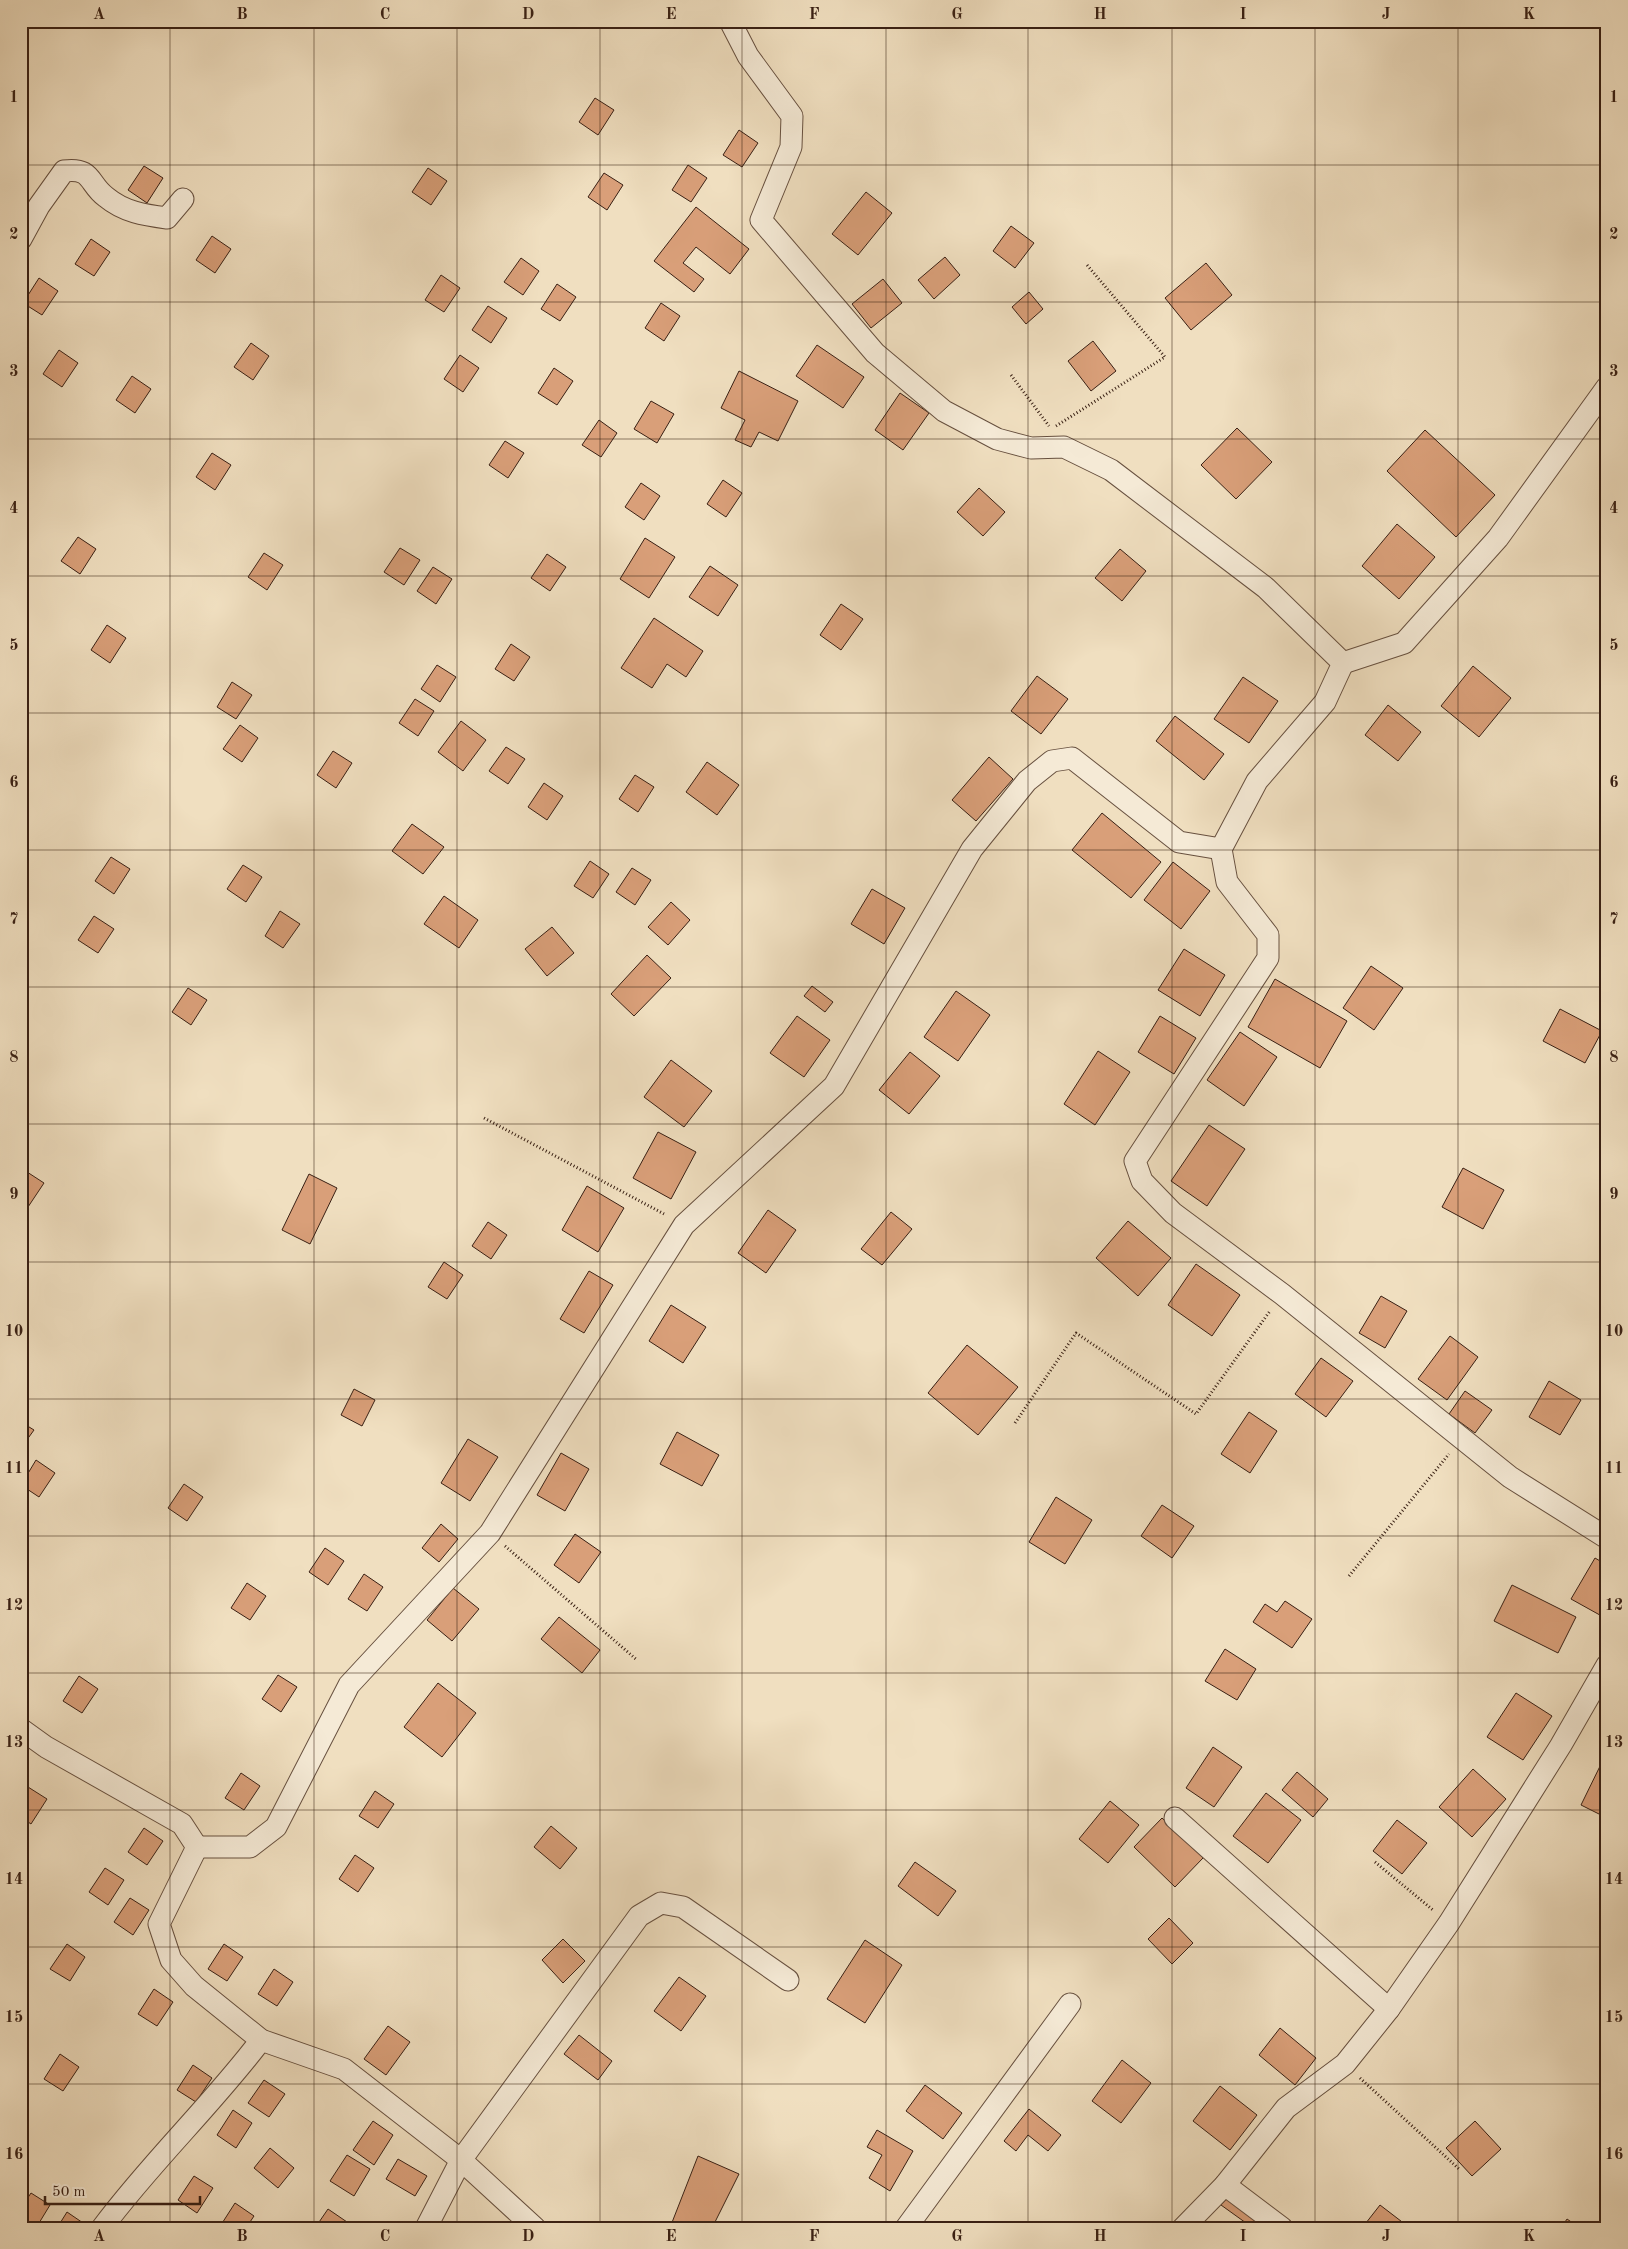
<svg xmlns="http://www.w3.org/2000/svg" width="1628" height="2249" font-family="'Old Standard TT',serif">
<rect width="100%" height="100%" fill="#f0dfc0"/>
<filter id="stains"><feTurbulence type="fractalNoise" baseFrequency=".004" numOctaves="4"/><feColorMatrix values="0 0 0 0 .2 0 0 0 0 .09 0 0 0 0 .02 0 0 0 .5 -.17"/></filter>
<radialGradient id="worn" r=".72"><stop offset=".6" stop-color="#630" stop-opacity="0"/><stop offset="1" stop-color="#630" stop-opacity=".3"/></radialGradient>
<!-- building -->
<g fill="#d99f79" stroke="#392014">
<path d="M595,98L614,110L598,135L579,122Z"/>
<path d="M739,130L758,143L742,167L723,155Z"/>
<path d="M688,165L707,178L691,202L672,190Z"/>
<path d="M144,166L163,178L147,203L128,190Z"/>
<path d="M428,168L447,181L431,205L412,192Z"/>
<path d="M604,173L623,185L607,210L588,197Z"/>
<path d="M866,192L892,213L858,255L832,234Z"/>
<path d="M696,207L749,249L730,274L696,247L683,263L704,279L694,292L654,261Z"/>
<path d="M1011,226L1034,243L1015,268L993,251Z"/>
<path d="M212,236L231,249L215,273L196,260Z"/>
<path d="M91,239L110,252L94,276L75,264Z"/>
<path d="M945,257L960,275L934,299L918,280Z"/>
<path d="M521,258L539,271L523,295L504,282Z"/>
<path d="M1206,263L1232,295L1191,330L1165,298Z"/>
<path d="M441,275L460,288L444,312L425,300Z"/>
<path d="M39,278L58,291L42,315L23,303Z"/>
<path d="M883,279L902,303L871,328L852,304Z"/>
<path d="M557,284L576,297L560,321L541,309Z"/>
<path d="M1029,292L1043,309L1026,324L1012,307Z"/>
<path d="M661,303L680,316L664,341L645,328Z"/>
<path d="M488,306L507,318L491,343L472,330Z"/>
<path d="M1093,341L1116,371L1091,391L1068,361Z"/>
<path d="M251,343L269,356L253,380L234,367Z"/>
<path d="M817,345L864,377L843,408L796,376Z"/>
<path d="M59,350L78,363L62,387L43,374Z"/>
<path d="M460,355L479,368L463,392L444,379Z"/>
<path d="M554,368L573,381L557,405L538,393Z"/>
<path d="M739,371L798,401L778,441L759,432L751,447L735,440L745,420L721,408Z"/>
<path d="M132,376L151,389L135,413L116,400Z"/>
<path d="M900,393L929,413L903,450L875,430Z"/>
<path d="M651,401L674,414L657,443L634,429Z"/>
<path d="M599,420L617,433L601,457L582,445Z"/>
<path d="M1237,428L1272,462L1236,499L1201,465Z"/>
<path d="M1425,430L1495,495L1456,537L1387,471Z"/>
<path d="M505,441L524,453L508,478L489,465Z"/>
<path d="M212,453L231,465L215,490L196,477Z"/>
<path d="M723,480L742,493L726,517L707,504Z"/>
<path d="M641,483L660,496L644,520L625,507Z"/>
<path d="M979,488L1005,512L983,536L957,512Z"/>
<path d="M1397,524L1435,557L1399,599L1362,566Z"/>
<path d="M78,537L96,549L80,574L61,561Z"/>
<path d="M645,538L675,557L649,598L620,579Z"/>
<path d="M400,548L420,560L404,585L384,572Z"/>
<path d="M1120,549L1146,571L1122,601L1095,578Z"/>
<path d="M264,553L283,565L267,590L248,577Z"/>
<path d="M547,554L566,567L550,591L531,578Z"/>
<path d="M710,566L738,585L718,616L689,597Z"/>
<path d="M433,567L452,579L436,604L417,591Z"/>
<path d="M841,604L863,619L841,650L820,635Z"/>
<path d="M654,618L703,651L686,677L667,664L652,688L621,668Z"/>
<path d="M107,625L126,638L110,663L91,650Z"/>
<path d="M511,644L530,657L514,681L495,669Z"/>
<path d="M437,665L456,677L440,702L421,689Z"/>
<path d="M1473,666L1511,698L1479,737L1441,706Z"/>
<path d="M1037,676L1068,699L1041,734L1011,711Z"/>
<path d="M1243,677L1278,701L1249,743L1214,719Z"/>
<path d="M232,682L252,695L236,719L217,707Z"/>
<path d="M415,699L434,711L418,736L399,723Z"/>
<path d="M1388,705L1421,732L1398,761L1365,735Z"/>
<path d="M1175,716L1224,754L1204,780L1156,741Z"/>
<path d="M461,721L486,740L463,771L438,752Z"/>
<path d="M240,725L258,738L242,762L223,749Z"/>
<path d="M506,747L525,759L508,784L489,771Z"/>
<path d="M333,751L352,763L336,788L317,775Z"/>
<path d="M989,757L1013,779L976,821L952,800Z"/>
<path d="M707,762L739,785L717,815L686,792Z"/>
<path d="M635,775L654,787L638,812L619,799Z"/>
<path d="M544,783L563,796L547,820L528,807Z"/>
<path d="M1102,813L1161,862L1131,898L1072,850Z"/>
<path d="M412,824L444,847L423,874L392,851Z"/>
<path d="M111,857L130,869L114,894L95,881Z"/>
<path d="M590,861L609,874L593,898L574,886Z"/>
<path d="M1173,862L1210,891L1181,929L1144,900Z"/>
<path d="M243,865L262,877L246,902L227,889Z"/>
<path d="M632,868L651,880L635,905L616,892Z"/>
<path d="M872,889L905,908L884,944L851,924Z"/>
<path d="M444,896L478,920L459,948L424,924Z"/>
<path d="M671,902L690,920L668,945L648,927Z"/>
<path d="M280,911L300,924L283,948L265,936Z"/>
<path d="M94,916L114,929L98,953L78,940Z"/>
<path d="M552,927L574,953L547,976L525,949Z"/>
<path d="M1184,949L1225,975L1200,1016L1158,990Z"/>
<path d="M647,955L671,978L634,1016L611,994Z"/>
<path d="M1371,966L1403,988L1374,1030L1343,1008Z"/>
<path d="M1275,979L1347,1021L1320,1068L1248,1027Z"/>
<path d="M812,986L833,1002L825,1012L804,996Z"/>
<path d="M188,988L207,1000L191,1025L172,1012Z"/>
<path d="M956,991L990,1015L958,1061L924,1037Z"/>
<path d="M1560,1009L1602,1031L1585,1063L1543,1041Z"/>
<path d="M797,1016L830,1040L804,1077L770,1053Z"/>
<path d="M1160,1016L1196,1038L1174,1074L1138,1052Z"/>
<path d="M1240,1032L1277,1057L1244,1106L1207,1080Z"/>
<path d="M1098,1051L1130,1072L1095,1125L1064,1104Z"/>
<path d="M910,1052L940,1076L909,1114L879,1090Z"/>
<path d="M671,1060L712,1091L684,1127L644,1097Z"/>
<path d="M1209,1125L1245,1149L1207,1206L1171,1181Z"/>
<path d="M658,1132L696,1152L671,1199L633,1178Z"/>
<path d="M1463,1168L1504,1190L1483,1229L1442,1207Z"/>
<path d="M24,1170L44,1183L28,1207L21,1203V1175Z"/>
<path d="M309,1174L337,1188L310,1244L282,1230Z"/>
<path d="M587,1186L624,1208L598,1252L562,1230Z"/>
<path d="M768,1210L796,1230L766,1273L738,1253Z"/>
<path d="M891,1212L912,1229L882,1265L861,1249Z"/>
<path d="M1128,1221L1171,1258L1138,1296L1096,1258Z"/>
<path d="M488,1222L507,1235L491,1259L472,1246Z"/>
<path d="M444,1262L463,1275L447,1299L428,1287Z"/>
<path d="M1196,1264L1240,1295L1212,1336L1168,1305Z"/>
<path d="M589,1271L613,1285L584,1333L560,1319Z"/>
<path d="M1381,1296L1407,1311L1385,1348L1359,1333Z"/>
<path d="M671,1305L706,1327L683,1363L649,1341Z"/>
<path d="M1450,1336L1478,1357L1447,1400L1418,1379Z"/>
<path d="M967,1345L1018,1387L978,1435L928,1393Z"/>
<path d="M1321,1358L1353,1381L1326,1417L1295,1394Z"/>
<path d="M1549,1381L1581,1400L1560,1435L1529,1417Z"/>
<path d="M354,1389L375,1400L362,1426L341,1415Z"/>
<path d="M1465,1391L1492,1410L1475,1433L1449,1414Z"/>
<path d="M1249,1412L1277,1431L1250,1473L1221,1454Z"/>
<path d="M21,1422L34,1430L21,1448Z"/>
<path d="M677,1432L719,1455L702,1486L660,1464Z"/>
<path d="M468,1439L498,1457L470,1501L441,1483Z"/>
<path d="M561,1453L589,1469L565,1511L537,1495Z"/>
<path d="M36,1460L55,1473L39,1497L21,1485Z"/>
<path d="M184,1484L203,1497L187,1521L168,1508Z"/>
<path d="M1056,1497L1092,1520L1065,1564L1029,1542Z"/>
<path d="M1162,1505L1194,1526L1172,1558L1141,1536Z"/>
<path d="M441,1524L458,1539L439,1562L422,1548Z"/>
<path d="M575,1534L601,1552L579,1583L554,1565Z"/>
<path d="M325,1548L344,1561L328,1585L309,1572Z"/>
<path d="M1595,1558L1607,1565V1619L1571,1599Z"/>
<path d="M364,1574L383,1587L367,1611L348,1599Z"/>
<path d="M247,1583L266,1596L250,1620L231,1608Z"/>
<path d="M1512,1585L1576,1617L1558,1653L1494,1621Z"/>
<path d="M453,1588L479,1609L452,1641L427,1620Z"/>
<path d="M1285,1601L1312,1619L1292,1648L1253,1622L1265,1604L1277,1612Z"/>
<path d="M559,1617L600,1650L582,1673L541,1639Z"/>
<path d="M1225,1649L1256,1669L1237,1700L1205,1681Z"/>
<path d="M278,1675L297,1687L281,1712L262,1699Z"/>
<path d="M79,1676L98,1689L82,1713L63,1701Z"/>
<path d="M438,1683L476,1713L442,1757L404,1727Z"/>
<path d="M1516,1693L1552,1716L1523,1760L1487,1737Z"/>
<path d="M1213,1747L1242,1767L1214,1807L1186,1788Z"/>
<path d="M1605,1756L1607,1757V1818L1581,1805Z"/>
<path d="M1473,1769L1506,1799L1472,1837L1439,1807Z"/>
<path d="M1297,1772L1328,1799L1313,1817L1282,1790Z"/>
<path d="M241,1773L260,1786L244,1810L225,1798Z"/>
<path d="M28,1787L47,1799L31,1824L21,1817V1796Z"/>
<path d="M375,1791L394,1804L378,1828L359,1816Z"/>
<path d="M1266,1793L1301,1820L1268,1863L1233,1836Z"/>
<path d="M1110,1801L1139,1825L1108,1863L1079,1839Z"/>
<path d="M1162,1818L1203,1858L1175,1887L1134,1847Z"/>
<path d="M1397,1820L1427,1843L1402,1874L1373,1851Z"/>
<path d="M551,1826L577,1848L560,1869L534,1847Z"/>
<path d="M144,1828L163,1841L147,1865L128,1852Z"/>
<path d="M355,1855L374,1868L358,1892L339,1879Z"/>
<path d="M915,1862L956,1891L938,1916L898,1886Z"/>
<path d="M105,1868L124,1880L108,1905L89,1892Z"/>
<path d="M130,1898L149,1910L133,1935L114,1922Z"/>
<path d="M1169,1918L1193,1943L1172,1964L1148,1939Z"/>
<path d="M563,1939L585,1961L563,1983L542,1960Z"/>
<path d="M865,1940L902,1965L865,2023L827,1999Z"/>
<path d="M67,1944L85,1957L70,1981L50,1969Z"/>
<path d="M224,1944L243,1957L227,1981L208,1969Z"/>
<path d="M274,1969L293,1982L277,2006L258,1994Z"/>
<path d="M679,1977L706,1996L681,2031L654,2011Z"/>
<path d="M154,1989L173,2002L157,2026L138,2014Z"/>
<path d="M388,2026L410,2042L386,2075L364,2059Z"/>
<path d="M1280,2028L1316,2058L1295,2085L1259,2055Z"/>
<path d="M579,2035L612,2061L598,2080L564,2054Z"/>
<path d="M60,2054L79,2067L63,2091L44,2079Z"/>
<path d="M1122,2060L1151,2083L1121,2123L1092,2101Z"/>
<path d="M193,2065L212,2078L196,2102L177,2090Z"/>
<path d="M264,2080L285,2094L269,2117L248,2103Z"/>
<path d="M925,2085L962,2113L943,2139L906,2111Z"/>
<path d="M1220,2086L1257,2115L1230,2150L1193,2121Z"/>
<path d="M1029,2109L1061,2135L1048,2151L1028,2135L1016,2151L1004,2141Z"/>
<path d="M233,2110L252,2123L236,2148L217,2135Z"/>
<path d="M373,2121L393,2135L374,2165L353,2150Z"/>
<path d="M1475,2121L1501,2149L1472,2176L1446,2148Z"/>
<path d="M877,2130L913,2151L890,2191L869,2178L882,2155L867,2147Z"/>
<path d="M270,2148L294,2168L278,2188L254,2168Z"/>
<path d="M347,2155L370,2169L354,2196L330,2181Z"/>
<path d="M698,2156L739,2174L712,2228H678L671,2225Z"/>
<path d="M398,2159L427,2176L415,2196L386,2179Z"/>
<path d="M194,2176L213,2188L197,2213L178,2200Z"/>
<path d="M31,2193L50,2205L36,2228H31L21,2221V2208Z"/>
<path d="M1228,2197L1258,2220L1253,2228L1221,2205Z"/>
<path d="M235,2203L254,2216L246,2228H219Z"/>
<path d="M1380,2205L1410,2228H1362Z"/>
<path d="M328,2209L347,2222L343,2228H315Z"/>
<path d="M67,2212L86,2225L84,2228H57Z"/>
<path d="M1567,2219L1580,2228H1561Z"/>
</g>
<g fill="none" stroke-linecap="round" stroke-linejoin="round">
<!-- minor casing -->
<g stroke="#67503f" stroke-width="23">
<g id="minor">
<path d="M730,21L748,56L792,116L791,147L761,220L875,353L944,411L997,439L1031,448L1064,447L1111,470L1266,588L1343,663L1325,702L1257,781L1221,849L1227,882L1268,935V958L1135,1161L1142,1181L1173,1213L1282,1294L1510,1477L1607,1538"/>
<path d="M21,239L39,206L64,171C93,167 88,184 106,197C124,212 144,215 167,218L183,199"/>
<path d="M1343,663L1404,643L1498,538L1607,387"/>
<path d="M21,1729L46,1747L182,1824L197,1847L159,1924L171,1960L194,1986L261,2040L344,2069L461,2160L535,2228"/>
<path d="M1175,1818L1389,2009"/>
<path d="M197,1847H250L276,1827L349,1685L490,1533L684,1225L834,1086L972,849L1027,781L1052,761L1072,758L1179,842L1221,849"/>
<path d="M1225,2185L1282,2228"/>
<path d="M102,2228C151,2162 211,2106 261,2040"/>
<path d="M426,2228L461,2160L639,1916L661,1903L683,1907L788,1980"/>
<path d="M906,2228L1070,2004"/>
<path d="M1183,2228L1225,2185L1286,2108L1345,2064L1389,2009L1449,1923L1561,1745L1607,1665"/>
</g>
</g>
<!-- path -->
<g stroke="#392014" stroke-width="3" stroke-dasharray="1 2.5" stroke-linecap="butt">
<path d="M1011,375L1049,426"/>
<path d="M1056,426L1165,357L1087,265"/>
<path d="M484,1118L666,1215"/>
<path d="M1015,1423L1076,1333L1196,1414L1270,1311"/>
<path d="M505,1546L637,1660"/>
<path d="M1349,1576L1449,1454"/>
<path d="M1375,1862L1433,1910"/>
<path d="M1360,2078L1459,2169"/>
</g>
<!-- minor -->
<use href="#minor" stroke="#f5ead6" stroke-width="21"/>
</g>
<!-- grid -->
<path fill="none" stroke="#392014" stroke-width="1" stroke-opacity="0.55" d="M170,21V2228M314,21V2228M457,21V2228M600,21V2228M742,21V2228M886,21V2228M1028,21V2228M1172,21V2228M1315,21V2228M1458,21V2228M21,165H1607M21,302H1607M21,439H1607M21,576H1607M21,713H1607M21,850H1607M21,987H1607M21,1124H1607M21,1262H1607M21,1399H1607M21,1536H1607M21,1673H1607M21,1810H1607M21,1947H1607M21,2084H1607"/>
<!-- margin -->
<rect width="1628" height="2249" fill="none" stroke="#f0dfc0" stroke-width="55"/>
<!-- scale -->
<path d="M45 2196v8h155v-8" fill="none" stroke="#392014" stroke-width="2.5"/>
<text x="52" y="2196" font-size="15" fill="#392014" stroke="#f5ead6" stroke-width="4" paint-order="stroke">50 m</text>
<rect x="28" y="28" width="1572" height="2194" fill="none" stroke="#392014" stroke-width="2"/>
<g font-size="16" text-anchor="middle" font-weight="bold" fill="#392014">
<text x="99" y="19">A</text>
<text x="242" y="19">B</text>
<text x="385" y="19">C</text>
<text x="528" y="19">D</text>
<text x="671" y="19">E</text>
<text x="814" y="19">F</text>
<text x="957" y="19">G</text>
<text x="1100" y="19">H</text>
<text x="1243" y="19">I</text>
<text x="1386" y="19">J</text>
<text x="1529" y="19">K</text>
<text x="14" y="102">1</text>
<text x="1614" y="102">1</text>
<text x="14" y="239">2</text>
<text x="1614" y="239">2</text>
<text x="14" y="376">3</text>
<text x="1614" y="376">3</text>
<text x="14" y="513">4</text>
<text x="1614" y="513">4</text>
<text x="14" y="650">5</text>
<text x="1614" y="650">5</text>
<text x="14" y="787">6</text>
<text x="1614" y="787">6</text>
<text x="14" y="924">7</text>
<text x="1614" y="924">7</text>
<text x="14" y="1062">8</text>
<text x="1614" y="1062">8</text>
<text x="14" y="1199">9</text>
<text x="1614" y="1199">9</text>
<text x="14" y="1336">10</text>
<text x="1614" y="1336">10</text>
<text x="14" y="1473">11</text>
<text x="1614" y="1473">11</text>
<text x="14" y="1610">12</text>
<text x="1614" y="1610">12</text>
<text x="14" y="1747">13</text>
<text x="1614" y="1747">13</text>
<text x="14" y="1884">14</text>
<text x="1614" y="1884">14</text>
<text x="14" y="2022">15</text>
<text x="1614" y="2022">15</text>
<text x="14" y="2159">16</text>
<text x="1614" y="2159">16</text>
<text x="99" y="2241">A</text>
<text x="242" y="2241">B</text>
<text x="385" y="2241">C</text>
<text x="528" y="2241">D</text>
<text x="671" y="2241">E</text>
<text x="814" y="2241">F</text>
<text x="957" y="2241">G</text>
<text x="1100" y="2241">H</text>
<text x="1243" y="2241">I</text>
<text x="1386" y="2241">J</text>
<text x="1529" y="2241">K</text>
</g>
<rect width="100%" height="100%" filter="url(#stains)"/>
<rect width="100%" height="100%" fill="url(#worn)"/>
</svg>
